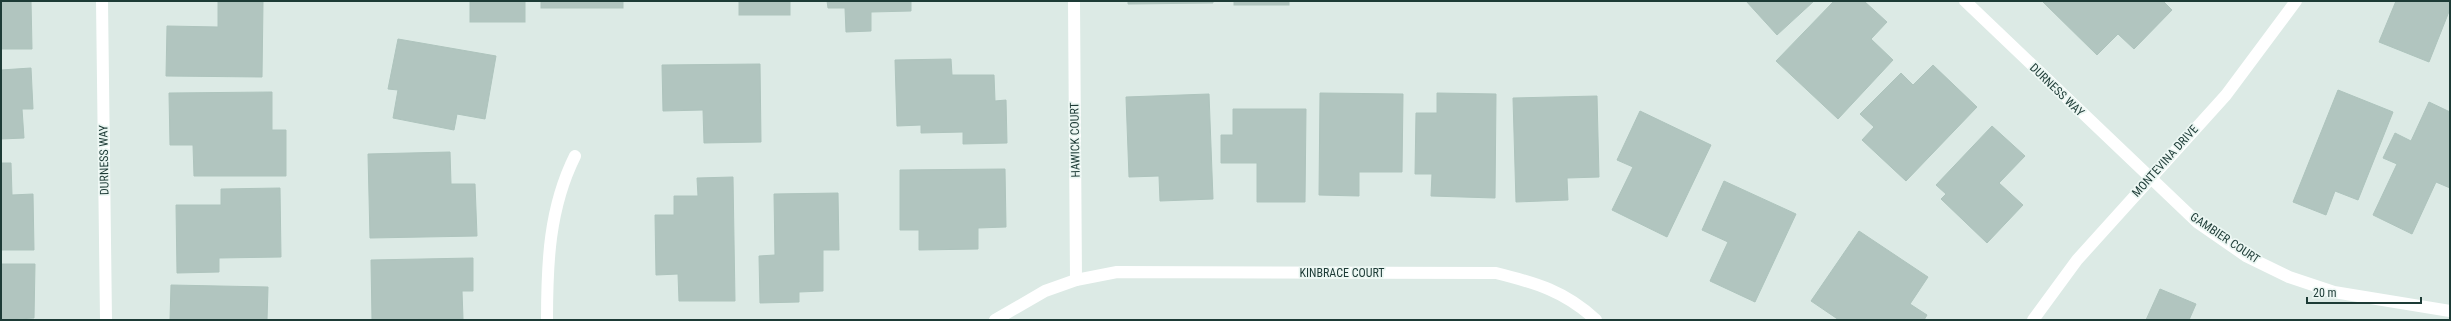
<svg xmlns="http://www.w3.org/2000/svg" width="2451" height="321" font-family="'Roboto Condensed',sans-serif">
<rect width="100%" height="100%" fill="#dceae5"/>
<!-- building -->
<g fill="#b1c5bf" stroke="#aec4bd">
<path d="M1,1H31L32,49H1Z"/>
<rect x="470" y="1" width="55" height="21"/>
<rect x="541" y="1" width="82" height="7"/>
<rect x="739" y="1" width="51" height="14"/>
<path d="M827,1H911V11L871,12V31L846,32L845,8H828Z"/>
<path d="M1128,1H1213V3L1128,4Z"/>
<rect x="1234" y="1" width="55" height="4"/>
<path d="M1746,1H1814L1777,35Z"/>
<path d="M1834,1H1864L1887,22L1871,39L1893,60L1838,119L1776,61Z"/>
<path d="M2042,1H2163L2172,10L2134,49L2118,34L2097,55Z"/>
<path d="M2396,1H2450V9L2429,62L2379,42Z"/>
<path d="M218,2H263L262,77L166,76L167,26L218,27Z"/>
<path d="M398,39L496,56L485,119L457,114L454,130L393,118L398,90L388,89Z"/>
<path d="M951,59L952,75H994L995,101L1006,100L1007,143L963,144V132L921,133V125L897,126L895,60Z"/>
<path d="M760,64L761,142L704,143L703,110L663,111L662,65Z"/>
<path d="M1933,65L1977,107L1906,181L1862,140L1874,127L1860,114L1901,73L1913,85Z"/>
<path d="M31,68L33,109H22L24,138L1,139V70Z"/>
<path d="M2338,90L2393,112L2358,200L2335,191L2326,215L2293,202Z"/>
<path d="M272,92V130H286V176H194L193,145H170L169,93Z"/>
<path d="M1320,93L1403,94L1402,172H1359V196L1319,195Z"/>
<path d="M1437,93L1496,94L1495,198L1431,196L1432,174H1415L1416,113H1437Z"/>
<path d="M1209,94L1213,199L1160,201L1159,176L1129,177L1126,97Z"/>
<path d="M1597,96L1599,177L1567,178L1568,200L1516,202L1513,98Z"/>
<path d="M2429,102L2450,112V188L2436,182L2412,234L2373,215L2397,164L2383,158L2395,133L2411,141Z"/>
<path d="M1233,109H1306L1305,202H1257V163H1221V135H1233Z"/>
<path d="M1640,111L1711,145L1667,237L1612,210L1633,167L1617,160Z"/>
<path d="M1992,126L2025,156L1999,183L2023,205L1987,243L1941,199L1946,194L1936,185Z"/>
<path d="M450,152L451,184H475L477,236L370,238L368,154Z"/>
<path d="M1,163H11L12,195L33,194L34,250H1Z"/>
<path d="M1005,169L1006,227L978,228V249L919,250V230H900V170Z"/>
<path d="M733,177L735,301H679L678,274L656,275L655,215H674V196H698L697,178Z"/>
<path d="M1724,181L1796,214L1755,302L1710,281L1728,242L1702,230Z"/>
<path d="M280,188L281,257L219,258V272L177,273L176,205H221V189Z"/>
<path d="M838,193L839,250H823V291L799,292V302L760,303L759,256L775,255L774,194Z"/>
<path d="M1859,231L1928,277L1910,304L1927,315L1924,320H1839L1811,301Z"/>
<path d="M473,258V291H462L463,319L372,320L371,260Z"/>
<path d="M1,264H35L34,318L1,320Z"/>
<path d="M171,285L268,287L267,320H170Z"/>
<path d="M2160,289L2196,304L2189,320H2146Z"/>
</g>
<g fill="none" stroke-linecap="round" stroke-linejoin="round">
<!-- minor -->
<g stroke="#fff" stroke-width="12">
<path d="M102,1L106,320"/>
<path d="M1074,1L1076,280"/>
<path d="M1965,1L2197,222L2246,256L2289,277L2334,292L2450,311"/>
<path d="M547,320C547,263 549,208 575,156"/>
<path d="M995,320L1045,291L1076,280L1117,272L1496,273C1536,283 1565,291 1596,320"/>
<path d="M2033,320L2077,260L2226,95L2296,1"/>
</g>
</g>
<g text-anchor="middle" dominant-baseline="central" stroke-width="3.5" stroke-linejoin="round" paint-order="stroke">
<!-- street labels -->
<g font-size="12" fill="#1d3b36" stroke="#ecf7f3">
<text transform="translate(2057 90) rotate(44)">DURNESS WAY</text>
<text transform="translate(1075 140) rotate(-91)">HAWICK COURT</text>
<text transform="translate(104 160) rotate(-91)">DURNESS WAY</text>
<text transform="translate(2165 161) rotate(-48)">MONTEVINA DRIVE</text>
<text transform="translate(2225 238) rotate(34)">GAMBIER COURT</text>
<text x="1342" y="273">KINBRACE COURT</text>
</g>
</g>
<!-- border -->
<rect width="2451" height="321" fill="none" stroke="#1d3b36" stroke-width="4"/>
<!-- scale -->
<path d="M2307 297v6h114v-6" fill="none" stroke="#1d3b36" stroke-width="2"/>
<text x="2313" y="297" font-size="12" fill="#1d3b36" stroke="#ecf7f3" stroke-width="3" paint-order="stroke">20 m</text>
</svg>
